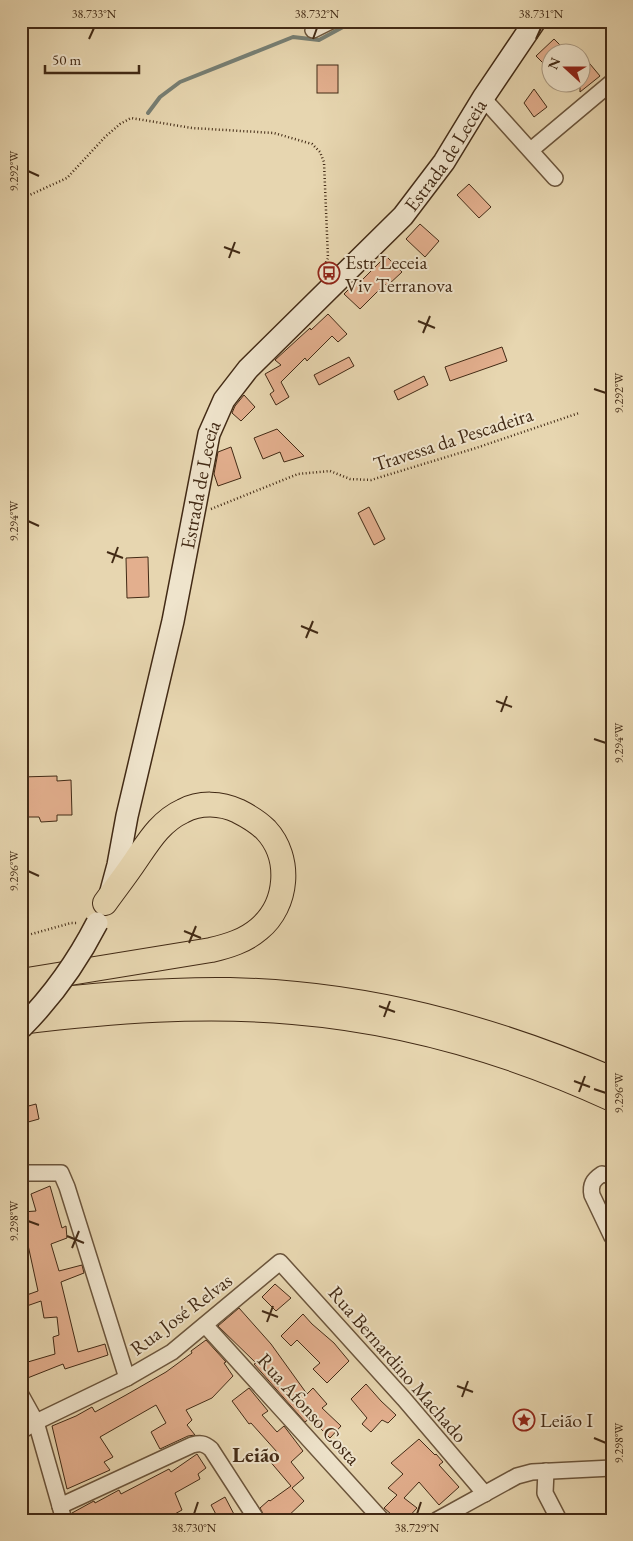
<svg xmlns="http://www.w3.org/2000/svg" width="633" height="1541" font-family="'EB Garamond',serif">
<rect width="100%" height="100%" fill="#e7d6b0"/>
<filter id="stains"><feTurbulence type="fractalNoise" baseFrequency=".004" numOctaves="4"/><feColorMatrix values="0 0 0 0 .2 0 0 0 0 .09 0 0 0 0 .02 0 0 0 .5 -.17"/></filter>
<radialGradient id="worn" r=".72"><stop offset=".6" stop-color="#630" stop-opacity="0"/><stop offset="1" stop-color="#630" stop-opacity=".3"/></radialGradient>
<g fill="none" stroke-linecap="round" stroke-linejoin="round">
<!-- stream -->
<path stroke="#777f74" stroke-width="4" d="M148,113L160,97L180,82L293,37L319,40L354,21"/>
</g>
<!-- building -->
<g fill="#e3af8e" stroke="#422a15">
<path d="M554,39L567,52H550V60L545,65L536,56Z"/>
<path d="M580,52L600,76L580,92Z"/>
<rect x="317" y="65" width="21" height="28"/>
<path d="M534,89L547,107L534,117L524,103Z"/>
<path d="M469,184L491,207L479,218L457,195Z"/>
<path d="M420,224L439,241L425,257L406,239Z"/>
<path d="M386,256L402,272L387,286L385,284L360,309L344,294L359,279L361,281Z"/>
<path d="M328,314L347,334L338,342L332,336L307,361L305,358L281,382L289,397L276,405L270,394L274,391L265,374L281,365L275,360L310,328L311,330Z"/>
<path d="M502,347L507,361L450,381L445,367Z"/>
<path d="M349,357L354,366L319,385L314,375Z"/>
<path d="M424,376L428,385L398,400L394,391Z"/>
<path d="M244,395L255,407L241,421L232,413L235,406Z"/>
<path d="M277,429L304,456L284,462L280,452L263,459L254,438Z"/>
<path d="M231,447L241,478L218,486L214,474L218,452Z"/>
<path d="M369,507L385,539L374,545L358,513Z"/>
<path d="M148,557L149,597L127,598L126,558Z"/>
<path d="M57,776V781L71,780L72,815H57V821L41,822L39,817H21V777Z"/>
<path d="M36,1104L39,1119L21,1124V1108Z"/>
<path d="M50,1186L62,1228L66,1226L67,1238L51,1244L59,1271L82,1265L84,1273L61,1282L78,1352L105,1344L108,1355L65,1369L63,1364L25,1379L21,1372V1364L55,1354L53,1337L59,1335L57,1317L44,1318L41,1301L21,1308V1297L38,1291L28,1245L22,1212L36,1211L31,1194Z"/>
<path d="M275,1284L291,1298L276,1311L262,1297Z"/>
<path d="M239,1308L271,1344L307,1394L313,1388L327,1404L322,1408L341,1426L330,1438L310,1418L305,1422L254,1364L256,1363L218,1326Z"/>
<path d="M303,1314L312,1324L334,1343L349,1361L327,1383L313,1369L320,1363L297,1340L291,1346L281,1336Z"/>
<path d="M206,1340L226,1362L224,1363L233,1376L212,1398L186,1410L192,1420L187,1425L195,1435L188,1436L160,1449L151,1432L166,1423L156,1405L100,1437L113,1457L104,1462L110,1470L67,1489L52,1426L76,1416L92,1407L95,1412L126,1395L166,1372L192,1353L191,1351Z"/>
<path d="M366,1384L381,1401L396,1415L388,1423L382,1420L371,1432L362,1424L367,1418L351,1399Z"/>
<path d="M249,1388L268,1411L262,1415L277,1432L284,1426L303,1451L291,1462L304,1478L292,1488L304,1501L284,1520H266L260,1508L269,1500L270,1501L291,1486L268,1459L277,1452L251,1423L249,1424L232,1401Z"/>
<path d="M419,1439L435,1455L436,1454L443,1462L439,1465L459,1487L439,1505L419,1482L404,1498L417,1508L406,1520H398L384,1508L397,1495L388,1488L403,1474L391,1463Z"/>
<path d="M197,1454L206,1468L198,1474L200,1479L175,1493L182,1510L164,1520H75L72,1513L92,1502L94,1501L95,1503L119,1490L121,1494L169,1469L171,1472Z"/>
<path d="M225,1497L237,1520H219L211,1505Z"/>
</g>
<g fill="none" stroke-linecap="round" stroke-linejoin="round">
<!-- street casing -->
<g stroke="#6b553c" stroke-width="18">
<g id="street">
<path d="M313,30L331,21"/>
<path d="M483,98L555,178"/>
<path d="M531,150L612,82"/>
<path d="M21,1173H61L67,1187L127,1378"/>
<path d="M612,1176L602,1174C593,1180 590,1185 592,1195L612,1237"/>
<path d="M205,1325L382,1520"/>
<path d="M21,1395L36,1422L64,1520"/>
<path d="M21,1431L36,1422L127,1378L172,1352L280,1262L404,1399L485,1494"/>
<path d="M546,1471L545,1493L559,1520"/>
<path d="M60,1506L192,1445C200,1443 204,1443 211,1449L257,1520"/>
<path d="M437,1520L517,1476L532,1472L612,1468"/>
</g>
</g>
<!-- secondary casing -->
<g stroke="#422a15" stroke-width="24">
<g id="secondary">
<path id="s1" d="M111,891L118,865L127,816L173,621L209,434L224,400L248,369L403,216L444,162L483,98L535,21"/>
</g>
</g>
<!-- primary casing -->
<g stroke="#422a15" stroke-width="26">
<g id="primary">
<path d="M21,981L211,950C228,946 245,941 259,929C288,905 292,858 266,830C258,822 248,816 238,811C221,803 200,802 183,811C161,821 149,841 136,860C126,875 115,889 105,903"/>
<path d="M21,1003C90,996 160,989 230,990C364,993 488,1026 612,1079"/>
<path d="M21,1022C111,1011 202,1004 293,1012C402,1021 512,1053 612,1099"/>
</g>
</g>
<!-- path -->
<g stroke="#422a15" stroke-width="2.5" stroke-dasharray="1 2.5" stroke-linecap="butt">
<path d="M21,199L67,178L105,137L120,124L131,118L192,128L274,133L312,144L320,152L324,162L328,258L322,271"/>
<path d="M211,509L298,474L330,471L350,479L371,480L476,448L579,413"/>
<path d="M21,937L71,923H78"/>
</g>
<!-- street -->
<use href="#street" stroke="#efe4cc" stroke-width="15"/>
<!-- secondary -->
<use href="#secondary" stroke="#efe4cc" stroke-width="21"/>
<!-- primary -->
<use href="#primary" stroke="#e7d6b0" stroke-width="24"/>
<!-- secondary-bridge casing -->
<g stroke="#422a15" stroke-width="24" stroke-linecap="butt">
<path id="secondary-bridge" d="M21,1028C52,997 77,962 97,923"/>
</g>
<!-- secondary-bridge -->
<use href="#secondary-bridge" stroke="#efe4cc" stroke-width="21"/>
</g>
<!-- ticks -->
<path fill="none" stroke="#422a15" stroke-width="2" d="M89,39L94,28M313,39L317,28M536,39L541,28M28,171L39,176M224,247L240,253M229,258L235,242M418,321L435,328M423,333L430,316M594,389L606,393M28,521L39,526M107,552L123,558M112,563L118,547M301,626L318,633M306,638L313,621M496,701L512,707M501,712L507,696M594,739L606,743M28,871L39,876M184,931L201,938M189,943L196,926M379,1006L395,1012M384,1017L390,1001M574,1081L590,1087M594,1089L606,1093M579,1092L585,1076M28,1221L39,1225M67,1236L84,1243M72,1248L79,1231M262,1311L278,1317M267,1322L273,1306M457,1386L473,1392M462,1397L468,1381M594,1438L606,1443M194,1514L198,1502M417,1514L421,1502"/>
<!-- icons -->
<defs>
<g id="bus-ring" transform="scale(1.125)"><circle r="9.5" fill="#efe4cc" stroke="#8f2418" stroke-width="1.5"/><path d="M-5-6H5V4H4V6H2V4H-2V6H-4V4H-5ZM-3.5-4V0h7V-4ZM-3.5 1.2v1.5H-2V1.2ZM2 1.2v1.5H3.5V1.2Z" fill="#8f2418"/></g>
<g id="sight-ring" transform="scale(1.125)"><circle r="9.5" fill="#efe4cc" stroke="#8f2418" stroke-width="1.5"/><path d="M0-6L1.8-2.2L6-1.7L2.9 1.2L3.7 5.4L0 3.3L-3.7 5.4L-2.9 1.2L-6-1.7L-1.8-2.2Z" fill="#8f2418"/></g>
</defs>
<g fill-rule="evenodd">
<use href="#bus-ring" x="329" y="273"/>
<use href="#sight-ring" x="524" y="1420"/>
</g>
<g text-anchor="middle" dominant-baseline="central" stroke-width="4" stroke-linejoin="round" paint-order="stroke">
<!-- street labels -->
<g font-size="20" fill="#422a15" stroke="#efe4cc">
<text stroke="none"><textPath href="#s1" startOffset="836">Estrada de Leceia</textPath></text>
<text transform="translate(453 439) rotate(-18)">Travessa da Pescadeira</text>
<text stroke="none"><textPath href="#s1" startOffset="416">Estrada de Leceia</textPath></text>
<text transform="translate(181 1314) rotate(-37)">Rua José Relvas</text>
<text transform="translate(398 1364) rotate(49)">Rua Bernardino Machado</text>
<text transform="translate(309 1409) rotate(48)">Rua Afonso Costa</text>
</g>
<!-- poi labels -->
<g font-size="20" fill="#422a15" stroke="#efe4cc" text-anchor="start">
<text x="345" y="262">Estr Leceia<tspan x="345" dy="23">Viv Terranova</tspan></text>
<text x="540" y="1420">Leião I</text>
</g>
<!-- neighbourhood labels -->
<g font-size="21" font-weight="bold" fill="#422a15" stroke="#efe4cc">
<text x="256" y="1454">Leião</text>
</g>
</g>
<!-- margin -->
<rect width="633" height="1541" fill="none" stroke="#e7d6b0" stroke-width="55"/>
<!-- north arrow -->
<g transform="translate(566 68) rotate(291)"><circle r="24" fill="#efe4cc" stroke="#aa9a83"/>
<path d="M0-4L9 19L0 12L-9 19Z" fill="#8f2418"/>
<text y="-8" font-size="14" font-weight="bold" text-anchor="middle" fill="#422a15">N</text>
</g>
<!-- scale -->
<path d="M45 65v8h94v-8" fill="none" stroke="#422a15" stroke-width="2.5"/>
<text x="52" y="65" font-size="15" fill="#422a15" stroke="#efe4cc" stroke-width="4" paint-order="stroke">50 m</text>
<rect x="28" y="28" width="578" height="1486" fill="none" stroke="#422a15" stroke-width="2"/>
<g font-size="12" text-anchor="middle" fill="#422a15">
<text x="94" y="18">38.733°N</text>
<text x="317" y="18">38.732°N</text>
<text x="541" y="18">38.731°N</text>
<text transform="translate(14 171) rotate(-90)" y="4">9.292°W</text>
<text transform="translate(619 393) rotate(-90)" y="4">9.292°W</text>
<text transform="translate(14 521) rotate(-90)" y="4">9.294°W</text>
<text transform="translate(619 743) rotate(-90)" y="4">9.294°W</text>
<text transform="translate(14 871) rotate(-90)" y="4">9.296°W</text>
<text transform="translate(619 1093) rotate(-90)" y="4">9.296°W</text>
<text transform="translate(14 1221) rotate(-90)" y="4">9.298°W</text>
<text transform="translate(619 1443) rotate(-90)" y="4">9.298°W</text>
<text x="194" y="1532">38.730°N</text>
<text x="417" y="1532">38.729°N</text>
</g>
<rect width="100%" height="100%" filter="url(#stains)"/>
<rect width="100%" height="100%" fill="url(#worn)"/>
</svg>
